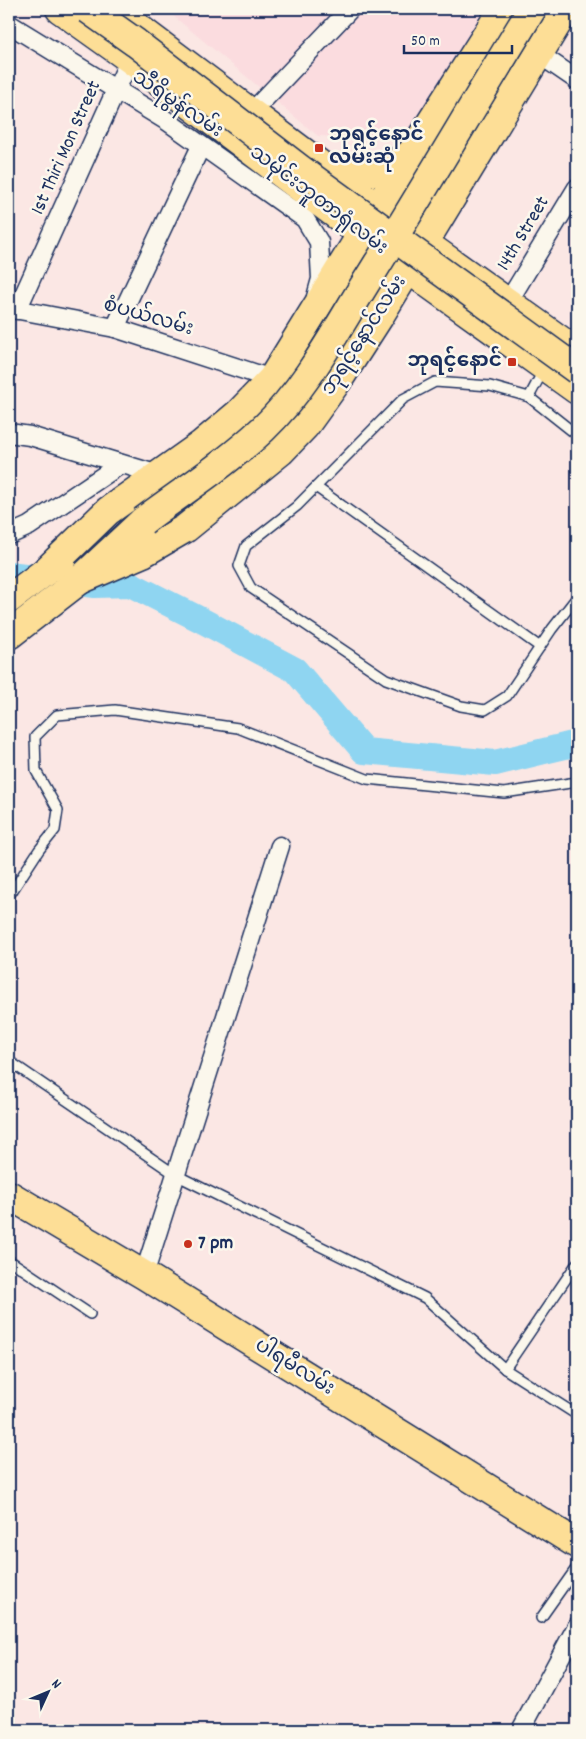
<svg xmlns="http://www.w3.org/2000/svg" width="586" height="1739" font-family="Dekko,'Noto Sans Myanmar',sans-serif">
<rect width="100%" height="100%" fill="#fbe7e4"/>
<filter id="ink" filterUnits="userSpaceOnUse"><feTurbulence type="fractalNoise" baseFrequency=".02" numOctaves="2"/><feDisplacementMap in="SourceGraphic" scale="10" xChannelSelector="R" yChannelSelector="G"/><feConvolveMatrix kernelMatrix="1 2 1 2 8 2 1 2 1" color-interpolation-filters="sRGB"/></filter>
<g filter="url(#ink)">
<!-- built -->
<path fill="#fbdcdf" d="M165,9H489L402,139L318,136Z"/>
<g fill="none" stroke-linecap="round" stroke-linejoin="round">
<!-- river -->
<path stroke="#8fd5f1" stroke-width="26" d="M9,574L95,585L130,584L203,621L295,670L364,751L495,763L577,743"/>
<!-- lane casing -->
<g stroke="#1b2f5e" stroke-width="12">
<g id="lane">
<path d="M529,397L544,369"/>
<path d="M577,435L529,397L490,386L435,382L403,399L297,506L246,546L239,566L251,588L386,679L461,706L485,710L507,696L552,629L577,597"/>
<path d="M316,487L540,647"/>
<path d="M9,896L39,850L55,830L58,810L36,771L35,737L57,715L115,710L238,728L367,779L504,793L577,782"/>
<path d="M9,1061L176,1175L425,1298L505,1369L577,1415"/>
<path d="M9,1260L90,1314"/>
<path d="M505,1369L577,1263"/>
<path d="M541,1618L577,1567"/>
</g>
</g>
<!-- street casing -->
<g stroke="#1b2f5e" stroke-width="21">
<g id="street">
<path d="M9,24L167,121L305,219L319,242L321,279L316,297"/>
<path d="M539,54L577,80"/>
<path d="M251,113L350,9"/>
<path d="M508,302L577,188"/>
<path d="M9,308L115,328L272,379"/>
<path d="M17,310L130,59"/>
<path d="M115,328L201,146"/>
<path d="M9,433L30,436L159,475"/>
<path d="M9,535L29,526L121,464"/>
<path d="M144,1275L280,846"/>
<path d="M521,1730L577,1626"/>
</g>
</g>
<!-- primary casing -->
<g stroke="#1b2f5e" stroke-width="31">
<g id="primary">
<path d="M60,9L130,59L408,269L577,390"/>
<path d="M113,9L391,218"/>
<path d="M329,173L354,174L382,171L411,154"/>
<path d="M434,250L577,352"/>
<path d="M46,571L108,511L201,445L238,414L272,379L411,154L503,9"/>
<path d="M80,580L143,553L186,528L281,451L305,426L341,376L379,317L566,9"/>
<path d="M9,599L46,571L61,562"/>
<path d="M9,635L80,580L143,521"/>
<path d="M9,1195L144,1275L577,1544"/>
</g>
</g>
<!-- lane -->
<use href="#lane" stroke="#fbf7ec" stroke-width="9"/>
<!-- street -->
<use href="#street" stroke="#fbf7ec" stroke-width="18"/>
<!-- primary -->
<use href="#primary" stroke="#fdde96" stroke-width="28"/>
<!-- primary-bridge casing -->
<g stroke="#1b2f5e" stroke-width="31" stroke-linecap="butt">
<g id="primary-bridge">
<path d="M88,9L136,43L300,169L577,370"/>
<path d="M143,521C183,491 226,464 263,429C306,388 334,334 365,284C422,193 476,100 532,9"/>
</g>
</g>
<!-- primary-bridge -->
<use href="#primary-bridge" stroke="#fdde96" stroke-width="28"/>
</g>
</g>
<!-- markers -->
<g fill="#c8321e" stroke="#fbf7ec" stroke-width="2">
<rect x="314" y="143" width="10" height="10" rx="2.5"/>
<rect x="507" y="357" width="10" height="10" rx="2.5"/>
<circle cx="188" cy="1244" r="5"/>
</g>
<g text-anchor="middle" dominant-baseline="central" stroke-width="5" stroke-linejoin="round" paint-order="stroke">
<!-- street labels -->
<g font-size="20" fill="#1b2f5e" stroke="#fbf7ec">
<text transform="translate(177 105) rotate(34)">သီရိမွန်လမ်း</text>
<text transform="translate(67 148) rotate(-66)">1st Thiri Mon Street</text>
<text transform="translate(318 201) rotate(37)">သမိုင်းဘူတာရုံလမ်း</text>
<text transform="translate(524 234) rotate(-59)">14th Street</text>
<text transform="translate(148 318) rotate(16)">စံပယ်လမ်း</text>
<text transform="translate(365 336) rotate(-57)">ဘုရင့်နောင်လမ်း</text>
<text transform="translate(294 1368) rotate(32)">ပါရမီလမ်း</text>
</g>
<!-- poi labels -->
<g font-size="20" font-weight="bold" fill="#1b2f5e" stroke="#fbf7ec" text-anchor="start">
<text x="329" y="136">ဘုရင့်နောင်<tspan x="329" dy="23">လမ်းဆုံ</tspan></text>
<text x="502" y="362" text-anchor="end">ဘုရင့်နောင်</text>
<text x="198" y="1244">7 pm</text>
</g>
</g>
<!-- margin -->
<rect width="586" height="1739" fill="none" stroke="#fbf7ec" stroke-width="30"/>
<rect x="15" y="15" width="556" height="1709" fill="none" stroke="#1b2f5e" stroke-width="2" filter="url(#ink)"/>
<!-- north arrow -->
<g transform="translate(48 1692) rotate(46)" stroke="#fbf7ec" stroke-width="4" paint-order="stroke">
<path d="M0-4L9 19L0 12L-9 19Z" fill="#1b2f5e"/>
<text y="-8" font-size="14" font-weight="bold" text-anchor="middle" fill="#1b2f5e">N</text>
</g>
<!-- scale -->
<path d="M404 45v8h108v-8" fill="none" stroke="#1b2f5e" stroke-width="2.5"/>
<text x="411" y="45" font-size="15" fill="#1b2f5e" stroke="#fbf7ec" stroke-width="4" paint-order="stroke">50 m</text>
</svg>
